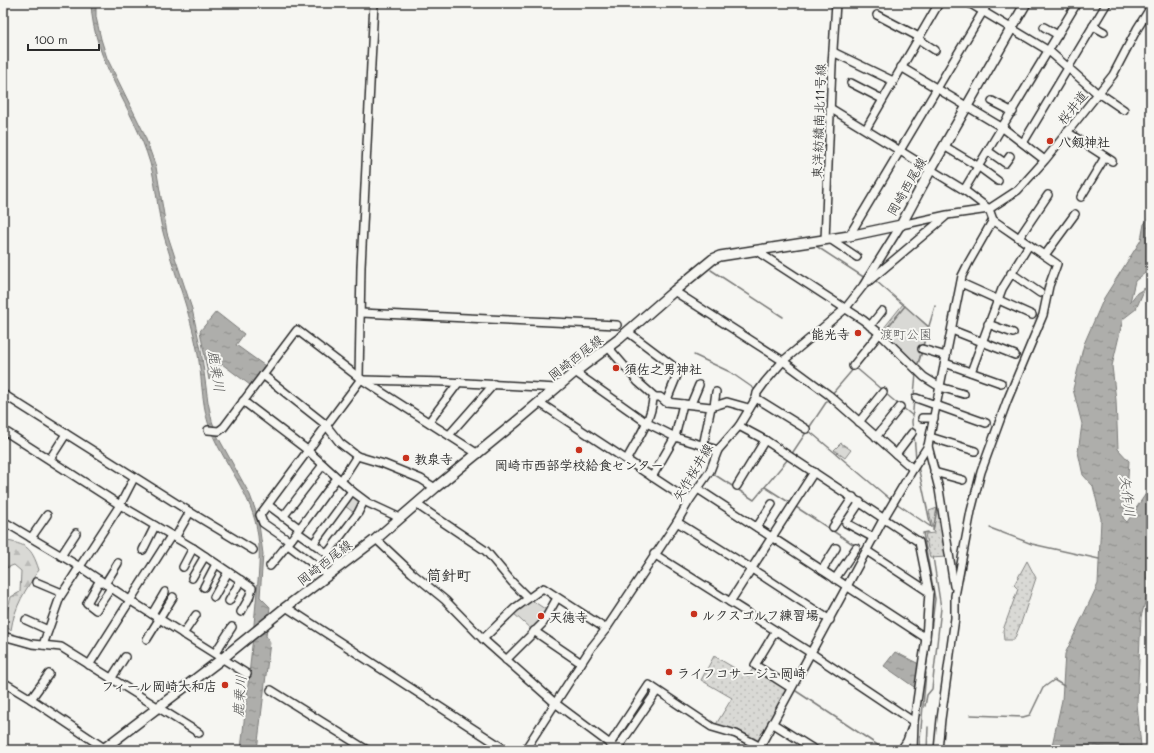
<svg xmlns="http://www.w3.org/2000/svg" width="1154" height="753" font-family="Mali,'Klee One',sans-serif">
<defs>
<pattern id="grass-dots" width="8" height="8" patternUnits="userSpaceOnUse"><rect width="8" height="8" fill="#d9d9d5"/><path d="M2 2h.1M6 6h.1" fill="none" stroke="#babab7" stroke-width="1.8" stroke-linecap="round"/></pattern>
<pattern id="forest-firs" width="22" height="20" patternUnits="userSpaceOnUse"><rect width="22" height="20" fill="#d9d9d5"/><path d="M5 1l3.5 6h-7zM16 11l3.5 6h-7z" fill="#babab7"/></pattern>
<pattern id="cemetery-stones" width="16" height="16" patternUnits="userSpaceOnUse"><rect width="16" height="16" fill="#d9d9d5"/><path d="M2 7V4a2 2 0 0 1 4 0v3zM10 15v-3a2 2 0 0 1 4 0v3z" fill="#babab7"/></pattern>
<pattern id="water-ripples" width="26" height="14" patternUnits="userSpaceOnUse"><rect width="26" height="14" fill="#aeaeab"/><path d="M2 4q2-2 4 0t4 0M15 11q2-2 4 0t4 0" fill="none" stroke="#8e8e8b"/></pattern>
</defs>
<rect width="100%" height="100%" fill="#f6f6f2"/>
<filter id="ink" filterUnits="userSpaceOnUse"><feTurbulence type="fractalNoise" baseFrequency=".025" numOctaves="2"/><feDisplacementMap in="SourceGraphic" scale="8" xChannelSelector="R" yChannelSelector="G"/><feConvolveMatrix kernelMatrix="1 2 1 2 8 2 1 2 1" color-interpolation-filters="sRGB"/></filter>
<g filter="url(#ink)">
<!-- grass -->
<g fill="url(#grass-dots)" stroke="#828280">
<path d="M940,507L947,557L930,558L925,534L934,533L929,511Z"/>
<path d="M1027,561L1036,578L1021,623L1014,640H1004L1003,630L1018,589L1014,585Z"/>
<path d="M714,656L748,676L754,667L788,689L758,743L715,726L732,698L701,680Z"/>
</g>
<!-- forest -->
<path fill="url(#forest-firs)" stroke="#828280" d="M3,540C27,545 31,546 39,570C26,588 14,608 11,630L7,628L6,615L11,597L20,592L21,571L14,565L6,568L3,575Z"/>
<!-- cemetery -->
<path fill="url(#cemetery-stones)" stroke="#828280" d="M841,443L851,450L845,458L834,450Z"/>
<!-- park -->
<g fill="#d9d9d5" stroke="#828280">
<path d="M903,304L928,327L916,370L879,334Z"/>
<path d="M353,496L361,503L353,512L345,506Z"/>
<path d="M530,599L548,611L533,631L513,613Z"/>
</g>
<!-- water -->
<g fill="url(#water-ripples)" stroke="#7a7a78">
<path d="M91,3H96V17L101,39L107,58L143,131L156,167L167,233L192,309L201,350L208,402L212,421L218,437L250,495L258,517L263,554L260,597L270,607L266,636L270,642L257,750H241C246,701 252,652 256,602C258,580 261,558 258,536C253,494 223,464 209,426C201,401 202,374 197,349C189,310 175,274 164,236C157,212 157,187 150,163C134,108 93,62 91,3Z"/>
<path d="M1151,216V275L1148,280L1150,269L1135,281L1130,302L1137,293L1145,288L1136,309L1123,319L1112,366L1116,400L1118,449L1129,461L1127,494L1131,504L1123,518L1127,522L1151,486V581L1141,617L1137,703L1141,747L1140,750H1104V747L1102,750H1051L1062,700L1065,654L1098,584L1101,519L1093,486L1083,475L1078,452L1082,424L1073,389L1084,344L1104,298L1141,240L1144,224Z"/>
<path d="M216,312L244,334L236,345L268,368L254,388L222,364L209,380L200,331Z"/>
<path d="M895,652L919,664L917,689L884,666Z"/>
</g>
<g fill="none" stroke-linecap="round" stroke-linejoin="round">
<!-- stream -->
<g stroke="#7a7a78" stroke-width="1.5">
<path d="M816,246L865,278"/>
<path d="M711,270L783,317"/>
<path d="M876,281L929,327"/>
<path d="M882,334L905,306"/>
<path d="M923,346L935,306"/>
<path d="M694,355L730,372L756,390"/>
<path d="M917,367L922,352"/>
<path d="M885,393L899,405"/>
<path d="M831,395L855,367L882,390"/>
<path d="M914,395L916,373"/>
<path d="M902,407L913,416"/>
<path d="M809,428L829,398"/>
<path d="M808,430L891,500"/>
<path d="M913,431L912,422L914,399"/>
<path d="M914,435L916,459"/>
<path d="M791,455L807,431"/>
<path d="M918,466L931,527"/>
<path d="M712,473L754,500L788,459"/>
<path d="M765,487L790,503"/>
<path d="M896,503L931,527"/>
<path d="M796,507L856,546"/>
<path d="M990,528L1032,544L1099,559"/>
<path d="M933,531L937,509"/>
<path d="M926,669L935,599L923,533L928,532"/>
<path d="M796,691L885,750"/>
<path d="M925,706L927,695L932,689L941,608L933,557"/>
<path d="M971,715L1023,717L1030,715L1043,688L1054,680L1064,686"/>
<path d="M919,750L926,673"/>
<path d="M927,750L928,727"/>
</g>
<!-- minor casing -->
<g stroke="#2b2b2b" stroke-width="10">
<g id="minor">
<path d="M969,3L1049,51L1098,94"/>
<path d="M877,15L919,37"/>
<path d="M1093,26L1104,32"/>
<path d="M1044,27L1058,35"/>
<path d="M918,39L935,50"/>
<path d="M833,52L893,81"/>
<path d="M901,67L1003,128L1042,158"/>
<path d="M851,83L882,99"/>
<path d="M1099,93L1124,110"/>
<path d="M992,101L1013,112"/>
<path d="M830,108L964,190L989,209L993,220L1057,264L1049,286L1043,315L1007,401L981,472L971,511L955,596V618L941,719L938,750"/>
<path d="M866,129L939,3"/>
<path d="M1067,132L1112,161"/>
<path d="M1023,143L1107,3"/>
<path d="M944,146L979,167L998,181"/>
<path d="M988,151L1005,163L1010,156"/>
<path d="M964,190L1077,3"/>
<path d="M1081,197L1105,157"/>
<path d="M849,236L988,3"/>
<path d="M1019,238L1048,195"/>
<path d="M830,239L857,257"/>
<path d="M825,240L832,65L836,3"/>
<path d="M755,250L863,320L878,332L924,377L940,387L964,394"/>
<path d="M1045,255L1075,214"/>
<path d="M1011,273L1040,293"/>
<path d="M869,281L945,217"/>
<path d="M961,283L1032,315"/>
<path d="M674,291L783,361L829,395L913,469"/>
<path d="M361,313L617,325"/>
<path d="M988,324L1013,333"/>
<path d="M870,326L882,311"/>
<path d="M952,330L1015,355"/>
<path d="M608,347L638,382L655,397"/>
<path d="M922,349L946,356"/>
<path d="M945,363L1001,383"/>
<path d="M853,366L879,334"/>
<path d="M575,372L647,423L675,437L718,450"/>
<path d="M971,372L1002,289L1029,245"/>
<path d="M263,375L325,424L340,443L357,456L384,464L421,479L435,488"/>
<path d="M359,378L361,267L374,3"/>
<path d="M362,380L448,382L557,388"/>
<path d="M3,394L190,512L253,550"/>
<path d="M756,398L806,429"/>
<path d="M916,398L986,423"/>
<path d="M243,401L306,449L352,491L368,503L396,516L398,519"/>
<path d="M666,402L711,407L703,446"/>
<path d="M540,403L689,501"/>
<path d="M691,404L699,385"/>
<path d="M714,406L716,392"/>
<path d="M711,407L727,402L745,407L749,409"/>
<path d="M922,418H934"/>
<path d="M429,422L459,382"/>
<path d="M859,422L883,392"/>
<path d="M739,426L765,440L919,542L929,592L926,638L914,722L913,750"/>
<path d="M3,430L120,505L193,548L252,588L249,598L241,612"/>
<path d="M208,430L219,431L224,427L297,330L361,379L478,454"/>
<path d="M449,435L494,384"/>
<path d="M876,437L900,407"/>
<path d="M930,437L975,451"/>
<path d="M928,446L939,489L954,586"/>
<path d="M896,454L912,433"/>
<path d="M50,459L66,434"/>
<path d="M627,459C637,440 651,421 653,399L655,397H660L666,402L678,373L677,369L628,332"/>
<path d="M934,472L963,480"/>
<path d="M652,477L675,437L683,404"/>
<path d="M341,481L357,456"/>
<path d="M737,486L765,440"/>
<path d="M698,489L926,638"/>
<path d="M860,502L846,523L874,538"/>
<path d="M416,504L486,551L512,582L528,598"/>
<path d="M268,505L299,528"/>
<path d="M283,517L323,465"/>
<path d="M3,521L80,567L131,601L247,674"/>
<path d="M677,522L752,569L830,620"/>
<path d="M757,527L772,504"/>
<path d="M833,527L853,497"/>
<path d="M297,532L342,564"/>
<path d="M31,538L47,515"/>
<path d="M175,538L190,512"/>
<path d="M376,539L412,573L445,600L483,639L555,703L618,750"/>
<path d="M289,541L263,523L260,515L361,379"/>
<path d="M313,544L352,491"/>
<path d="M288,545L328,575"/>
<path d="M143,550L155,526"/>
<path d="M867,551L929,592"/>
<path d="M327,554L358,513L364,501"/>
<path d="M654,554L811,653L914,722"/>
<path d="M61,556L76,533"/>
<path d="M270,566C294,538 315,507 337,478"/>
<path d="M183,567L193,548"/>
<path d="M822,570L836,548"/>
<path d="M192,578L205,556"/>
<path d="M835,579L856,548"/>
<path d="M100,580L87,603L96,610L111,588"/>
<path d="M36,582L62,593"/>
<path d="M105,584L118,563"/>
<path d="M204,587L216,564"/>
<path d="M214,597L228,572"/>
<path d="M229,601L241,580"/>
<path d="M730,602L814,472"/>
<path d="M286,607L506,750"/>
<path d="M152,614L165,592"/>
<path d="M26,620L48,630"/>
<path d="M534,631L581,663"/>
<path d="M775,632L755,665L791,688"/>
<path d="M183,634L196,615"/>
<path d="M3,636L32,644L61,647L199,733"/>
<path d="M147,639L173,597"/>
<path d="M483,639L515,608L543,588L606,629"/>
<path d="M43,645L60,597L120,505L134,478"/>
<path d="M215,653L232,627"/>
<path d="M506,660L543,623L557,598"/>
<path d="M89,665L171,536"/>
<path d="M111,679L125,657"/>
<path d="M3,682L31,699L107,750"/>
<path d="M271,690L367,750"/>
<path d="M31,699L49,674"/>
<path d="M772,723L815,750"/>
<path d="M610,744L649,685L712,727L736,734L759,746"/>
<path d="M617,749L657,691"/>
<path d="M525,750L591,648L606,629L677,522L689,501L710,471L718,450L739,426L756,398L757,393L765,382L783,361L845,309L863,286L901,225L947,215L989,209L1018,190L1045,160L1113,75L1137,29L1151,7"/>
<path d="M758,750L884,518L913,469L928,446L962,276L969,262L993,220"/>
<path d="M901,750L907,741L912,727"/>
</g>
</g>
<!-- major casing -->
<g stroke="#2b2b2b" stroke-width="12">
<path id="major" d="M102,750L223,658L286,607L376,539L435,488L516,422L575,372L619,339L674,291L713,259L720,256L849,236L901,225L931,169L1026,3"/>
</g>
<!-- minor -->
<use href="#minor" stroke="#f6f6f2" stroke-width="7"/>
<!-- major -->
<use href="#major" stroke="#f6f6f2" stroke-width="9"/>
</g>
</g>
<!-- markers -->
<g fill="#c8321e" stroke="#f6f6f2" stroke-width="1.5">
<circle cx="1050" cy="141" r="4"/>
<circle cx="858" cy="333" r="4"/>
<circle cx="616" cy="368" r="4"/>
<circle cx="579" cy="450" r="4"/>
<circle cx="406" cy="458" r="4"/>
<circle cx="694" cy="614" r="4"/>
<circle cx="541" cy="616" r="4"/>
<circle cx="669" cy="672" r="4"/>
<circle cx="225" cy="685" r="4"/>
</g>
<g text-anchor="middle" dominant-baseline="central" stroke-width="4" stroke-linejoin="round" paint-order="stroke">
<!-- street labels -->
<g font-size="13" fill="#2b2b2b" stroke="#f6f6f2">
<text transform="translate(1072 107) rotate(-51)">桜井道</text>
<text transform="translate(818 121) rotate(-88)">東洋紡績南北11号線</text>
<text transform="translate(906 186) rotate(-60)">岡崎西尾線</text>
<text transform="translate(575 357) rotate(-38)">岡崎西尾線</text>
<text transform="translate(692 472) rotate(-59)">矢作桜井線</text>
<text transform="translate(324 562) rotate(-38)">岡崎西尾線</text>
</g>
<!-- poi labels -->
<g font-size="13" font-weight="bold" fill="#2b2b2b" stroke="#f6f6f2" text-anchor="start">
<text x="1058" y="141">八剱神社</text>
<text x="850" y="333" text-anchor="end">能光寺</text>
<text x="624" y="368">須佐之男神社</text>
<text x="414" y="458">教泉寺</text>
<text x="579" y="464" text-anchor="middle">岡崎市西部学校給食センター</text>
<text x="702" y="614">ルクスゴルフ練習場</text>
<text x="549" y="616">天徳寺</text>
<text x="677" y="672">ライフコサージュ岡崎</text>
<text x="217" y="685" text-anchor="end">フィール岡崎大和店</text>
</g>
<!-- park labels -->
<g font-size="13" fill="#565656" stroke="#f6f6f2">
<text x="906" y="333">渡町公園</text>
</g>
<!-- water labels -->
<g font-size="14" font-style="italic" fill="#525251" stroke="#f6f6f2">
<text transform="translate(217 371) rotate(81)">鹿乗川</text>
<text transform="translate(1128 496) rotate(83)">矢作川</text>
<text transform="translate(239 696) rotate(-85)">鹿乗川</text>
</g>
<!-- quarter labels -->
<g font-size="15" font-weight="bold" fill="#2b2b2b" stroke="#f6f6f2">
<text x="449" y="575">筒針町</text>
</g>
</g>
<!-- margin -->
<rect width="1154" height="753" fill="none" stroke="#f6f6f2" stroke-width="16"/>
<rect x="8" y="8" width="1138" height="737" fill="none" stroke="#2b2b2b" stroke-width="1.5" filter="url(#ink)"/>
<!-- scale -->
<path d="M28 44v6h71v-6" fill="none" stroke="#2b2b2b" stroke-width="2"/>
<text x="34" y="44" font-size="12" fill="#2b2b2b" stroke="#f6f6f2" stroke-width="3" paint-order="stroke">100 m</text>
</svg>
